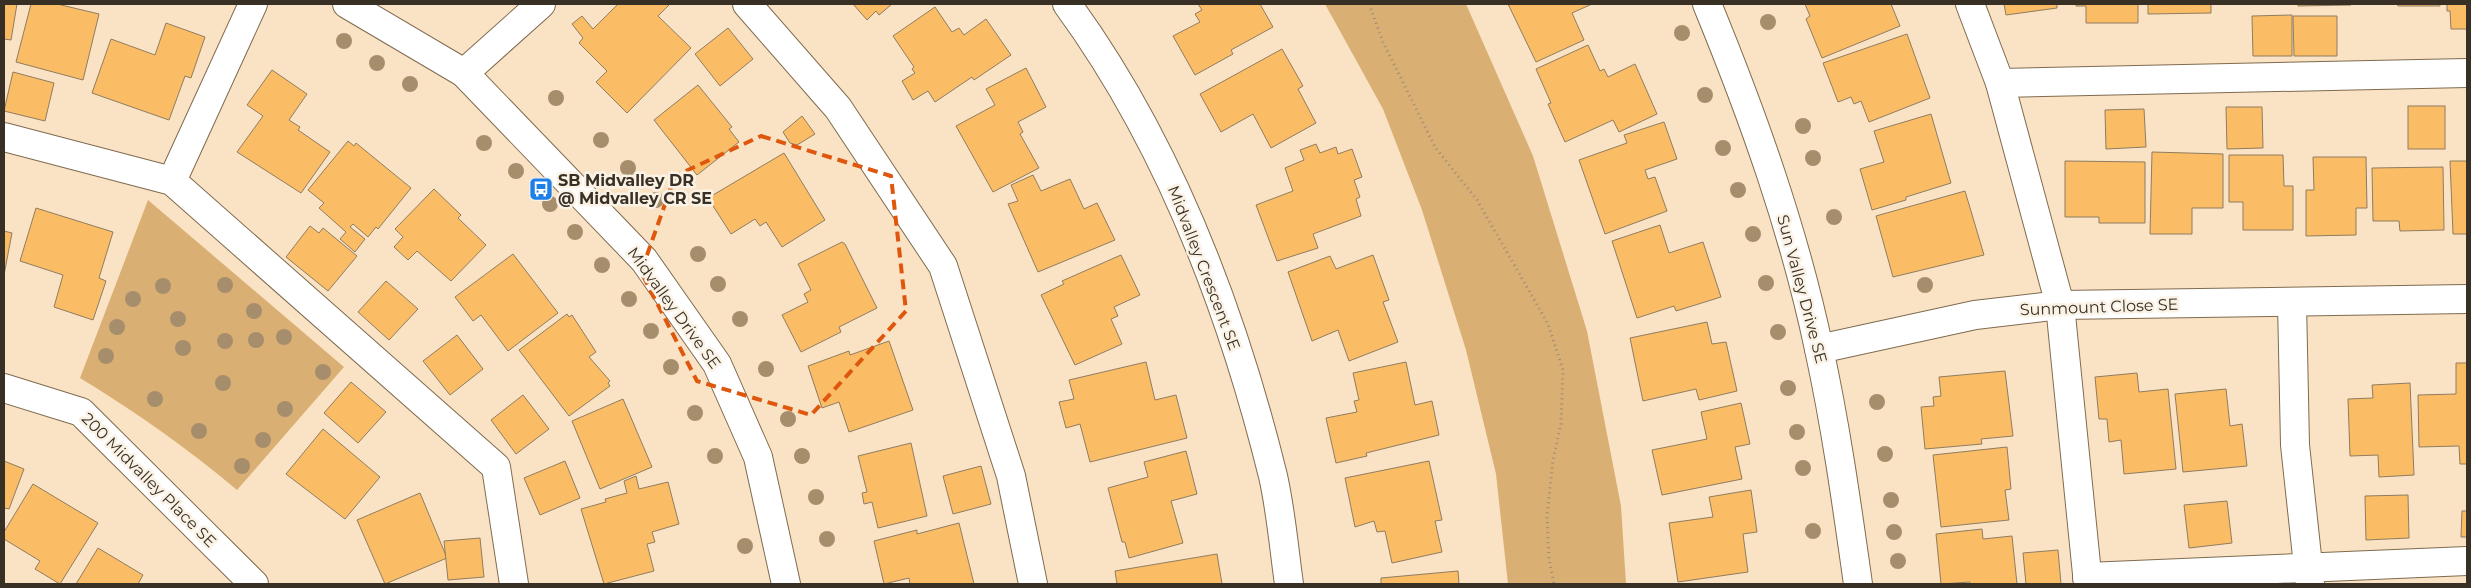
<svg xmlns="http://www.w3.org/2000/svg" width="2471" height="588" font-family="Montserrat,sans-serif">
<rect width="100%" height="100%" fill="#fae3c4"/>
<!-- green -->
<g fill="#daaf74">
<path d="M1325,4H1466L1533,156L1587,331L1621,506L1626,584H1508L1496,474L1466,350L1422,210L1383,109Z"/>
<path d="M148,200L344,367L237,490C186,447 137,413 80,378Z"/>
</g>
<!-- building -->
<g fill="#fabd66" stroke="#907c60">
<path d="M4,4H17L11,40L4,39Z"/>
<path d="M31,4H57L99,14L83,80L16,62Z"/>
<path d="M618,4H670L658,16L691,48L627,113L596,82L607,71L579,43L583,38L572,24L582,16L593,29Z"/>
<path d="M853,4H892L879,15L876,11L867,20Z"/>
<path d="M1198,4H1260L1273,27L1231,50L1233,54L1195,75L1173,36L1200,22L1195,14L1202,10Z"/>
<path d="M1508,4H1592L1572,13L1584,40L1536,62Z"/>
<path d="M1805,4H1891L1900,26L1822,58L1806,19L1810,16Z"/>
<path d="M2004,4H2057V8L2006,15Z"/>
<path d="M2076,4H2138V23H2086V6H2076Z"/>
<path d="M2148,4H2211V13L2148,14Z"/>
<path d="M2298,4H2351V5L2298,6Z"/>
<path d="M2397,4H2440V6H2398Z"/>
<path d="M2447,4H2467V29H2451L2450,11H2447Z"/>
<path d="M935,7L952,32L959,28L964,35L986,19L1011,55L974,80L972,77L935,102L928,91L913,100L902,81L915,73L912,69L914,67L893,36Z"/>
<path d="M2292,15V56H2253L2252,16Z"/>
<path d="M2293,16H2337V56H2294Z"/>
<path d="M166,23L205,37L191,78L185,76L169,120L92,93L111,39L155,55Z"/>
<path d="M728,28L753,59L720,86L695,54Z"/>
<path d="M1907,34L1930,98L1869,122L1861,101L1854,104L1851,97L1838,102L1823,63Z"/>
<path d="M1588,45L1600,71L1604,69L1608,77L1635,64L1657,114L1619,132L1613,120L1565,142L1548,104L1551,103L1536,69Z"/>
<path d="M1282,49L1303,86L1298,89L1316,123L1271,148L1253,114L1221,132L1200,94Z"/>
<path d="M1026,68L1046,107L1018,122L1023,132L1020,134L1039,168L993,192L956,126L995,105L986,89Z"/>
<path d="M272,70L307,94L289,120L300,127L298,130L330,152L301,193L237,152L263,116L247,105Z"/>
<path d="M13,72L54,83L45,121L4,111Z"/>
<path d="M698,85L732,127L729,129L739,142L697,175L654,120Z"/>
<rect x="2408" y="106" width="37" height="43"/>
<path d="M2226,107H2262L2263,148L2227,149Z"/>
<path d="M2144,109L2146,147L2106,149L2105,110Z"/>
<path d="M1931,114L1951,183L1906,197V200L1872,210L1860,169L1884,162L1874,131Z"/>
<path d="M802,116L815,134L797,145L790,143L783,132Z"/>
<path d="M1664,122L1677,159L1645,170L1648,179L1655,177L1667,211L1605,234L1579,160L1627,143L1624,135Z"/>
<path d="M348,141L354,146L356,143L411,188L378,229L376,227L368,237L353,224L350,227L365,239L355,252L340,239L346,232L319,208L324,203L308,190Z"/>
<path d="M1316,144L1320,153L1336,147L1338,154L1352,149L1362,177L1354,180L1360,197L1356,199L1361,216L1313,234L1318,248L1277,261L1256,205L1293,191L1285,168L1304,160L1300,150Z"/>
<path d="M2152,152L2223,154V208H2192V234H2150Z"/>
<path d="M784,153L825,220L782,247L766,222L760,226L755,219L731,234L708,198Z"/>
<path d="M2229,155H2283L2284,186H2293V230H2243V202H2229Z"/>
<path d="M2313,157H2366L2367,208H2356V235L2306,236V190H2314Z"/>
<path d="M2065,161L2145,162V223H2099V217H2065Z"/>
<path d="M2450,161H2467V234H2453Z"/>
<path d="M2443,167L2444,230L2400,231L2399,221H2373L2372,168Z"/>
<path d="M1033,175L1041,191L1070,179L1084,209L1097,203L1115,240L1038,272L1008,204L1018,201L1011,185Z"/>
<path d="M434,189L461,215L458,218L486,245L451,281L417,251L408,260L394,247L403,237L395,229Z"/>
<path d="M1965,191L1984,255L1893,277L1876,216Z"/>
<path d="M36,208L113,232L99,278L106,281L93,320L54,307L63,275L20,261Z"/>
<path d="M1660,225L1669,253L1703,242L1721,297L1676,311L1674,306L1637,318L1612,241Z"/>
<path d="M310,226L319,233L323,228L357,256L328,291L286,257Z"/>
<path d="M4,231L12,233L4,275Z"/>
<path d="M842,242L845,244L877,308L839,327L841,332L801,352L782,315L808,302L804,294L811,290L798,264Z"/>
<path d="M513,254L558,313L508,351L481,315L473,321L455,297Z"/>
<path d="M1121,255L1140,295L1114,307L1118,316L1111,319L1122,344L1075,365L1041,295L1064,284L1062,281Z"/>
<path d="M1373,255L1389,300L1383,302L1398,342L1349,361L1338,330L1312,341L1288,272L1330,256L1336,269Z"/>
<path d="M386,281L418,309L389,340L358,312Z"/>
<path d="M567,314L569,317L572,315L596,352L589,357L610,381L608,383L610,386L569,416L519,350Z"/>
<path d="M1707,322L1712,344L1726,342L1737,391L1699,400L1696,389L1643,401L1630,338Z"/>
<path d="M457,335L483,369L450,395L423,361Z"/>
<path d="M889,341L913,410L849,432L839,402L822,408L808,366L849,351L850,355Z"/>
<path d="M1146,362L1155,400L1176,395L1187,438L1090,462L1080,424L1066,428L1059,402L1074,399L1069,380Z"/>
<path d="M1406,362L1415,405L1432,401L1439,435L1366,453L1367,456L1336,463L1326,418L1357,412L1354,401L1359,400L1353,373Z"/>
<path d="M2456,363H2467V464H2460L2459,446L2419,447L2418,395L2456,394Z"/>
<path d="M2005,371L2013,436L1981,439L1982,444L1925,449L1921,407L1934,406L1933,397L1941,396L1939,377Z"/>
<path d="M2137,373L2139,392L2168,389L2176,469L2124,474L2121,440L2109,442L2107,419H2099L2095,377Z"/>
<path d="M351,382L386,412L358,443L324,413Z"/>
<path d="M2410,383L2414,475L2379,477L2378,455L2350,456L2348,399L2373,398L2372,385Z"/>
<path d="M2226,389L2230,426L2242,424L2247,466L2183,472L2175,394Z"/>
<path d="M523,395L549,429L516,454L491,420Z"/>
<path d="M623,399L652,467L600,489L572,421Z"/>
<path d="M1741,403L1750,444L1735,447L1742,479L1662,495L1652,450L1707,439L1701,412Z"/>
<path d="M323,429L380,477L345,519L286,474Z"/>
<path d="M911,443L927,516L878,528L872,502L864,504L862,493L867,492L858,456Z"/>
<path d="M2007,447L2011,489L2005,490L2009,520L1941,527L1933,455Z"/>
<path d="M1186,451L1197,494L1171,501L1183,543L1129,558L1125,542H1122L1108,488L1148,477L1144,462Z"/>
<path d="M4,461L24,469L9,509L4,508Z"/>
<path d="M565,461L580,498L540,515L524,478Z"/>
<path d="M1429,461L1442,520L1435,521L1442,552L1392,563L1385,531L1377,532L1374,521L1355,527L1345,478Z"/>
<path d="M981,466L991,504L953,514L943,476Z"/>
<path d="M636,476L639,489L668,482L679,524L652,532L655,542L647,544L654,571L604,584L581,509L606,502L605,499L627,493L624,481Z"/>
<path d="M33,484L98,523L60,584L35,569L40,561L4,539V532Z"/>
<path d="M1751,490L1757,532L1743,534L1748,572L1678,582L1669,523L1713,517L1709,497Z"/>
<path d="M420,493L447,558L385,584L357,520Z"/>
<path d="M2408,495L2409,538L2366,540L2365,496Z"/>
<path d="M2227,501L2232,543L2189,548L2184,505Z"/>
<path d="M2462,511H2467V537H2461Z"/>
<path d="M959,523L974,584H910L909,578L884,584L874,541L917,530V534Z"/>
<path d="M1982,529L1983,539L2012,536L2017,584H1970V582L1941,584L1936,534Z"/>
<path d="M480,538L484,577L448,580L444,541Z"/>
<path d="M98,548L143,575L138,584H76Z"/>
<path d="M2058,550L2061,584H2026L2023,553Z"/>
<path d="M1217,554L1222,584H1117L1115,571Z"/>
<path d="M1458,571L1459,584H1381V578Z"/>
</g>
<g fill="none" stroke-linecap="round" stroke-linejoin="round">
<!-- minor casing -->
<g stroke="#7f6b50" stroke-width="30">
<g id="minor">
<path d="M347,4L464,73L644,260L717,364L758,457L786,584"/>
<path d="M747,4L838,108L943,266L1011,476L1033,584"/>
<path d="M1067,4C1168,142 1232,310 1273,476C1281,511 1284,549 1289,584"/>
<path d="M1707,4C1753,116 1794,230 1819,349C1836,427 1847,506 1858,584"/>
<path d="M1970,4L2000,83L2060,305L2088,584"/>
<path d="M464,73L541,4"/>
<path d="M2000,83L2467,73"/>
<path d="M4,137L172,181L496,467L514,584"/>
<path d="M172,181L253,4"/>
<path d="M2292,302L2295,445L2310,584"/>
<path d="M1819,349L1975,315L2060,305L2467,299"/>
<path d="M4,388L81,412L254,584"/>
<path d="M2087,577L2467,561"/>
</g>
</g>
<!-- path -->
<path stroke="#9b8b76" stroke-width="3" stroke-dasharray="1 4" stroke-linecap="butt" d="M1369,4L1383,42L1435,147L1477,200L1548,324L1563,370L1561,424L1553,460L1547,516L1549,559L1554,584"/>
<!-- minor -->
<use href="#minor" stroke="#fff" stroke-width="28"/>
</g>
<!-- trees -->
<g fill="#a68e6d">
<circle cx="1768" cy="22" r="8"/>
<circle cx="1682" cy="33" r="8"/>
<circle cx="344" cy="41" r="8"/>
<circle cx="377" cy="63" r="8"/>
<circle cx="410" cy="84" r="8"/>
<circle cx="1705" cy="95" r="8"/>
<circle cx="556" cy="98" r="8"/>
<circle cx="1803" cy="126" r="8"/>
<circle cx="601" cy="140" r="8"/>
<circle cx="484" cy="143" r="8"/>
<circle cx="1723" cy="148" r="8"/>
<circle cx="1813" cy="158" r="8"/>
<circle cx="628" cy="168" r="8"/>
<circle cx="516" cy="171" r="8"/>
<circle cx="1738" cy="190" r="8"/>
<circle cx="656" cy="200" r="8"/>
<circle cx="550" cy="204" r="8"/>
<circle cx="1834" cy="217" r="8"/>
<circle cx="575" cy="232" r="8"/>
<circle cx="1753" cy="234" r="8"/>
<circle cx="698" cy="254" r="8"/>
<circle cx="602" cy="265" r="8"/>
<circle cx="1766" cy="283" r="8"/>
<circle cx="718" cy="284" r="8"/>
<circle cx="225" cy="285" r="8"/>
<circle cx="1925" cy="285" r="8"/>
<circle cx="163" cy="286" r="8"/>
<circle cx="133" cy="299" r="8"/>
<circle cx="629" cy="299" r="8"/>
<circle cx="254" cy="311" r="8"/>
<circle cx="178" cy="319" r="8"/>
<circle cx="740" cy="319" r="8"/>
<circle cx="117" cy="327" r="8"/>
<circle cx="651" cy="331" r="8"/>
<circle cx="1778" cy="332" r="8"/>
<circle cx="284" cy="337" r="8"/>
<circle cx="256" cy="340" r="8"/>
<circle cx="225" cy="341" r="8"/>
<circle cx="183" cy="348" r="8"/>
<circle cx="106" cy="356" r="8"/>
<circle cx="671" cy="367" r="8"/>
<circle cx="766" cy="369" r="8"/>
<circle cx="323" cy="372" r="8"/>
<circle cx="223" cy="383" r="8"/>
<circle cx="1788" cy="388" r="8"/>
<circle cx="155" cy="399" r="8"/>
<circle cx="1877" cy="402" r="8"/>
<circle cx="285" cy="409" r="8"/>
<circle cx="695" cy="413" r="8"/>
<circle cx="788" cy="419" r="8"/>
<circle cx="199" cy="431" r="8"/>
<circle cx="1797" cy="432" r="8"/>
<circle cx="263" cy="440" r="8"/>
<circle cx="1885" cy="454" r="8"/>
<circle cx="715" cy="456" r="8"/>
<circle cx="802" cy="456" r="8"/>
<circle cx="242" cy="466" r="8"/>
<circle cx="1803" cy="468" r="8"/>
<circle cx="816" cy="497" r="8"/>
<circle cx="1891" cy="500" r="8"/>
<circle cx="1813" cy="531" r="8"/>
<circle cx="1894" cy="532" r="8"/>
<circle cx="827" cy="539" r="8"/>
<circle cx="745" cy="546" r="8"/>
<circle cx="1898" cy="561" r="8"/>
</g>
<!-- marked area -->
<path fill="none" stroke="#df570d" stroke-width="4" stroke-dasharray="10 6" stroke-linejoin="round" d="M761,136L891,176L906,311L811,415L697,381L641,272L675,176Z"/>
<!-- icons -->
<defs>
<g id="bus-square" transform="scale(1.25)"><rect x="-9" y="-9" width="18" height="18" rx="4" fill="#1d7fe8" stroke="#fbf2e6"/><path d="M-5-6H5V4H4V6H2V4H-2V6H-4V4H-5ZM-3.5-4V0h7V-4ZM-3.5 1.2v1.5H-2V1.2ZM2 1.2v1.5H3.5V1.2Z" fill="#fff"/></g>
</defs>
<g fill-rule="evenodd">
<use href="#bus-square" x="541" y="189"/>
</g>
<g text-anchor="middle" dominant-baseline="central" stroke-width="5" stroke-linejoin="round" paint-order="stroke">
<!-- poi labels -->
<g font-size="16" font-weight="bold" fill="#393025" stroke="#fbf2e6" text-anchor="start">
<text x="558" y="180">SB Midvalley DR<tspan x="558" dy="18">@ Midvalley CR SE</tspan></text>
</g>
<!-- street labels -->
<g font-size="16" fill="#393025" stroke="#fbf2e6">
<text transform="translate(1204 268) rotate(69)">Midvalley Crescent SE</text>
<text transform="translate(1802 289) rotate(75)">Sun Valley Drive SE</text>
<text transform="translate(2099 307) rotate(-2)">Sunmount Close SE</text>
<text transform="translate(674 308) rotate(54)">Midvalley Drive SE</text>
<text transform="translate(149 480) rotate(45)">200 Midvalley Place SE</text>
</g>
</g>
<!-- border -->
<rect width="2471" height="588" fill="none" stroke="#393025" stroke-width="10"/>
</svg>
